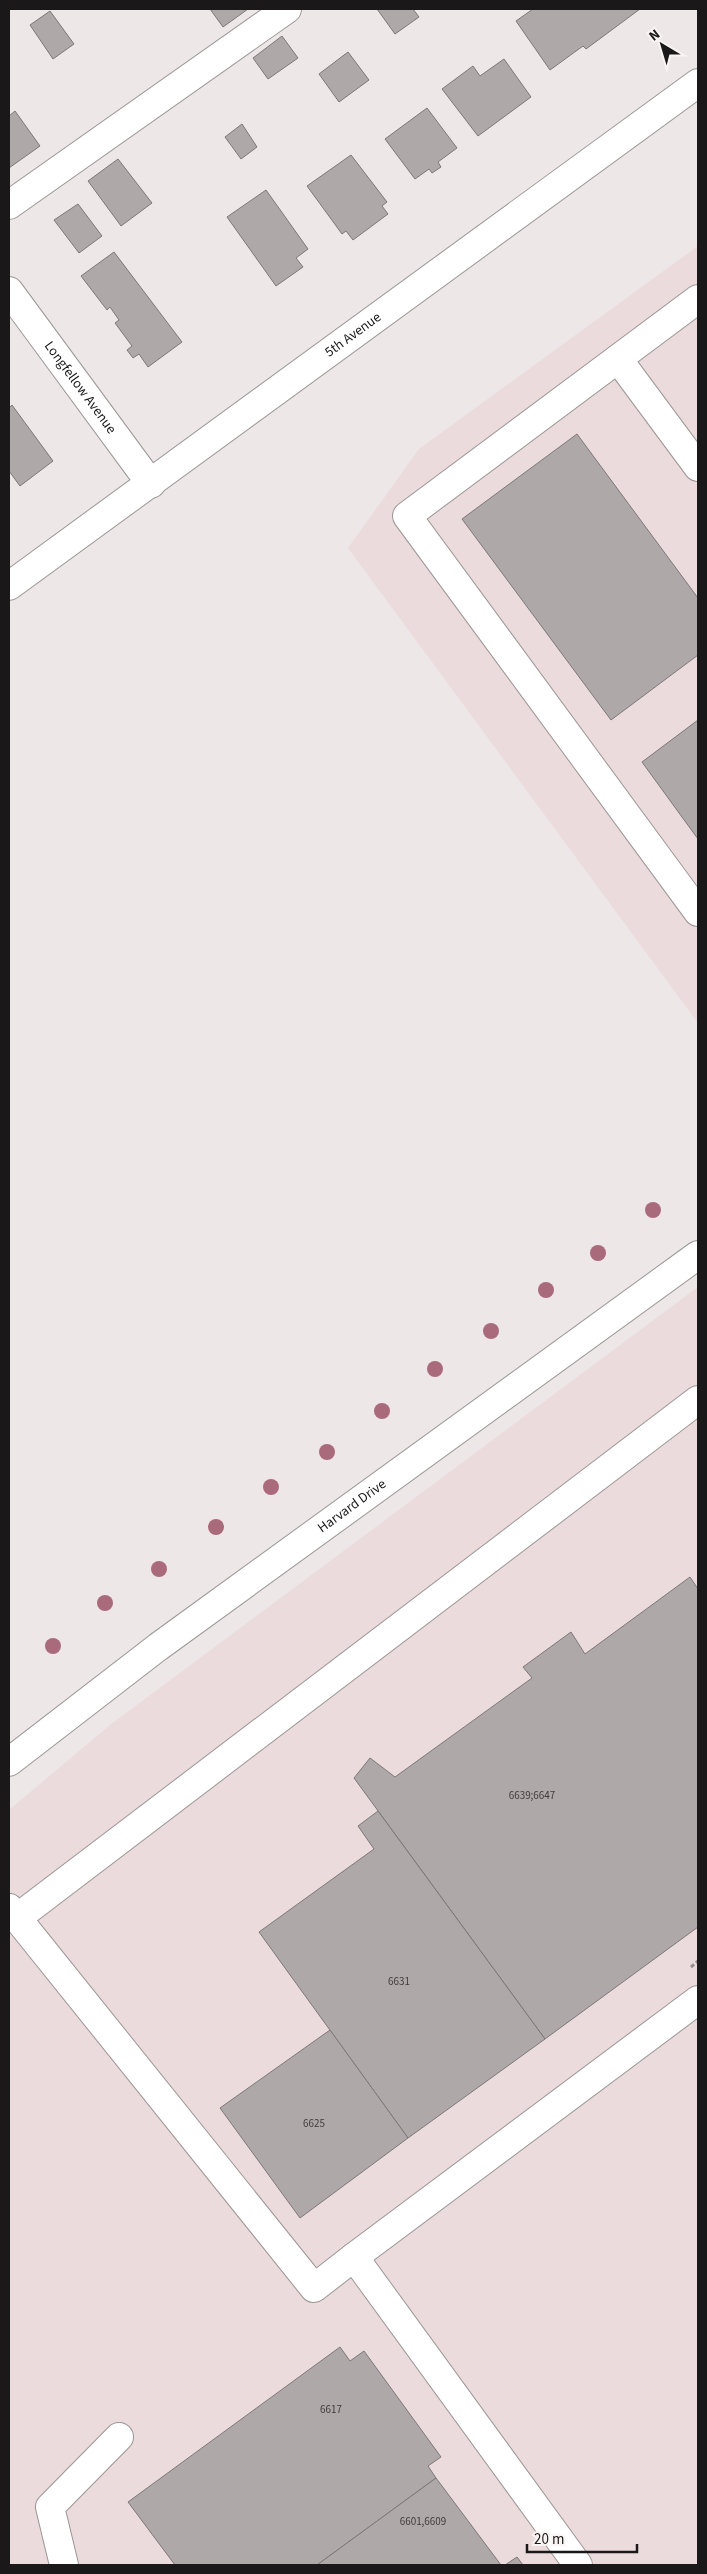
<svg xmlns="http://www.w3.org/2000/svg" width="707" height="2574" font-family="'Source Sans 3',sans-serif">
<rect width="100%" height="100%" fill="#ede7e7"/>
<!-- built -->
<g fill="#ebdbdc">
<path d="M698,246V1023L348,548L419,449Z"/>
<path d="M698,1287V2565H9V1810L110,1725Z"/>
</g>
<!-- building -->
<g fill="#aea8a8" stroke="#7d7878">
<path d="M210,9H248L223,27Z"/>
<path d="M377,9H413L419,17L395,34Z"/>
<path d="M533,9H640L586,49L583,46L550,70L516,21Z"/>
<path d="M50,11L74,44L53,59L30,25Z"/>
<path d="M282,36L298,58L268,79L253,58Z"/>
<path d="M348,52L369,80L339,102L319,74Z"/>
<path d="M504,59L531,97L478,136L442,89L473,66L480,76Z"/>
<path d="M427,108L457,148L438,162L441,167L432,173L429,169L415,179L385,139Z"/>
<path d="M15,111L40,146L9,168V116Z"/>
<path d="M242,124L257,147L241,159L225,137Z"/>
<path d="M351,155L387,202L382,206L388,214L353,240L346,231L342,234L307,186Z"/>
<path d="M118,159L152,203L121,226L88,181Z"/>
<path d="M266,190L308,249L296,258L303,267L276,286L227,217Z"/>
<path d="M78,204L102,236L79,253L54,220Z"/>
<path d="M114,252L182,342L148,367L139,354L133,358L127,350L132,346L115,323L119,320L110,307L107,310L81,276Z"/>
<path d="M12,405L53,461L20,486L9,471V408Z"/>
<path d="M577,434L698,598V655L611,720L462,519Z"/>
<path d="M698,720V839L642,762Z"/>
<path d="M690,1577L698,1589V1927L545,2039L354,1778L370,1758L395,1777L532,1678L523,1667L571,1632L585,1654Z"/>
<path d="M378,1811L545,2039L408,2138L259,1932L374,1849L358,1826Z"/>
<path d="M330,2030L408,2138L300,2218L220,2108Z"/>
<path d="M340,2347L350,2361L364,2351L441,2457L428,2466L436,2478L317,2565H175L128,2502Z"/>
<path d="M436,2478L501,2565H317Z"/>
<path d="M517,2557L523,2565H505Z"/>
</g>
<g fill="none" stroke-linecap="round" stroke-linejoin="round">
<!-- minor casing -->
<g stroke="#9c9696" stroke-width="30">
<g id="minor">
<path d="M9,205L287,9"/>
<path id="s1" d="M9,291L151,484"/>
<path d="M698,299L407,516L698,912"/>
<path d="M618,359L698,467"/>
<path id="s2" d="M9,586L698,83"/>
<path id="s3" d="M9,1762L158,1647L698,1255"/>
<path d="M9,1908L314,2288L354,2257"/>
<path d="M17,1918L698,1400"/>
<path d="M64,2565L50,2507L119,2437"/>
<path d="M578,2565L354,2257L698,2000"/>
</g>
</g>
<!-- path -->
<path stroke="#969191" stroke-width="3" stroke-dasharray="4 2.5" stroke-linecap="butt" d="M691,1967L698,1961"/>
<!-- minor -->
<use href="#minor" stroke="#fff" stroke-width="28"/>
</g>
<!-- trees -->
<g fill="#a96a7c">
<circle cx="653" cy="1210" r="8"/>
<circle cx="598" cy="1253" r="8"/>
<circle cx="546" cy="1290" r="8"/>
<circle cx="491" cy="1331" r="8"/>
<circle cx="435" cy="1369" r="8"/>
<circle cx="382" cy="1411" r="8"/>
<circle cx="327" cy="1452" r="8"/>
<circle cx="271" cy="1487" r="8"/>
<circle cx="216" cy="1527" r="8"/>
<circle cx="159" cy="1569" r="8"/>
<circle cx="105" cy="1603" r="8"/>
<circle cx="53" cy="1646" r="8"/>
</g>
<g text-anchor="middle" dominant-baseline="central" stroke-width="4" stroke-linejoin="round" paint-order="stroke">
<!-- number labels -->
<g font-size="11" fill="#3f3c3c">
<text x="532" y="1795">6639;6647</text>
<text x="399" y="1981">6631</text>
<text x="314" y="2123">6625</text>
<text x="331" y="2409">6617</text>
<text x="423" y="2521">6601,6609</text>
</g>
<!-- street labels -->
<g font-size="14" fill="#1a1818" stroke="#faf4f4">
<text stroke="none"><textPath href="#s2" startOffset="426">5th Avenue</textPath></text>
<text stroke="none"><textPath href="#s1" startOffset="120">Longfellow Avenue</textPath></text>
<text stroke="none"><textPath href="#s3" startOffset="428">Harvard Drive</textPath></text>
</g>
</g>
<!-- border -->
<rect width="707" height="2574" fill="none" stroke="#1a1818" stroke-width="20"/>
<!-- north arrow -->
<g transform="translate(662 45) rotate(322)" stroke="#faf4f4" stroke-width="4" paint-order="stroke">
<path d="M0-4L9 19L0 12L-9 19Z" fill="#1a1818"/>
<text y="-8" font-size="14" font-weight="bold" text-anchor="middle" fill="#1a1818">N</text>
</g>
<!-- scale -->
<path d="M527 2544v8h110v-8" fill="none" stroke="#1a1818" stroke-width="2.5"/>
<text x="534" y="2544" font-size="15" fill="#1a1818" stroke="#faf4f4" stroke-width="4" paint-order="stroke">20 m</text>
</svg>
